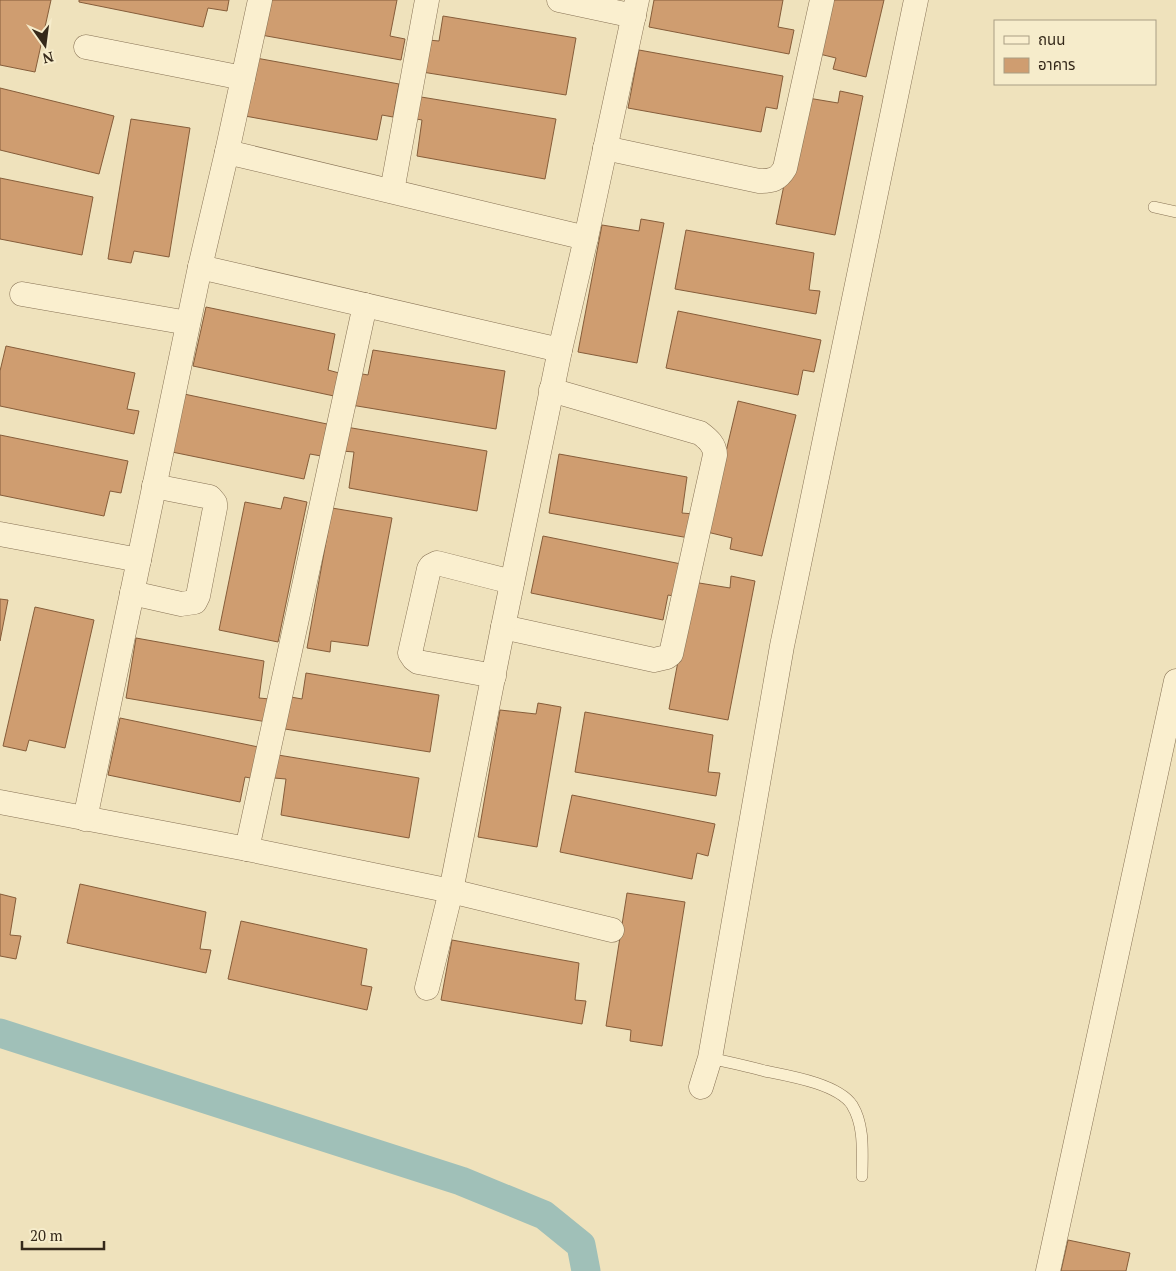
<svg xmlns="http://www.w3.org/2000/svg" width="1176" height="1271" font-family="'PT Serif','Noto Sans Thai',serif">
<rect width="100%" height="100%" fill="#efe2bc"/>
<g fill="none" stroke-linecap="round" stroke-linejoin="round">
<!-- canal -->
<path stroke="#a0c0b8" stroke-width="29" d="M0,1033L461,1181L544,1215L581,1245L586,1271"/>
</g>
<!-- building -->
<g fill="#cf9d70" stroke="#865d3a">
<path d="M0,0H51L35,72L0,65Z"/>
<path d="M79,0H229L227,11L208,8L203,27L79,2Z"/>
<path d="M267,0H397L390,36L405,39L401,60L261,35Z"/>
<path d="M654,0H783L778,27L794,30L789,54L649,27Z"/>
<path d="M823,0H884L866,77L833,69L836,58L811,52Z"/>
<path d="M443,16L576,38L566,95L422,72L428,40L439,41Z"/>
<path d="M639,50L783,76L777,109L766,107L761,132L628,108Z"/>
<path d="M256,58L399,84L393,117L382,115L377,140L245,116Z"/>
<path d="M0,88L114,116L99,174L0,150Z"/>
<path d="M840,91L863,96L835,235L776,224L802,97L838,103Z"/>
<path d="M415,96L556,119L545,179L417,156L422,120L411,118Z"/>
<path d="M131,119L190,128L169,257L134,251L131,263L108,259Z"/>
<path d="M0,178L93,197L82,255L0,239Z"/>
<path d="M641,219L664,223L637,363L578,352L602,225L639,231Z"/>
<path d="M686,230L814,253L809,290L820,291L816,314L675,289Z"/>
<path d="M206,307L335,334L328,370L339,373L334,396L193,366Z"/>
<path d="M678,311L821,340L814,372L803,370L798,395L666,368Z"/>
<path d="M6,346L135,373L127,409L139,411L134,434L0,406V371Z"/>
<path d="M373,350L505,371L496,429L351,405L357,373L368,375Z"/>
<path d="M184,394L327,424L321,456L310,454L304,479L172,452Z"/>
<path d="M738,401L796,415L762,556L730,549L732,538L707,532Z"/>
<path d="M346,427L487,451L477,511L349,488L354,452L342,451Z"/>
<path d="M0,435L128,461L121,493L110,491L104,516L0,495Z"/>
<path d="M559,454L687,477L682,513L694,514L689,538L549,513Z"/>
<path d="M284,497L307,502L278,642L219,630L245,502L281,509Z"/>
<path d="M332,508L392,518L368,646L331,641L330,652L307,648Z"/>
<path d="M543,536L686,565L679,597L668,595L663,620L531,593Z"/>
<path d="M731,576L755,581L728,720L669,709L693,582L730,588Z"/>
<path d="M0,599L8,600L0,641Z"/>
<path d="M35,607L94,620L65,748L29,740L26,751L3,746Z"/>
<path d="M136,638L264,661L259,698L270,699L267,722L126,698Z"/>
<path d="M306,673L439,695L430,752L285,729L291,697L302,699Z"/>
<path d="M538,703L561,707L537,847L478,837L500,710L536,714Z"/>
<path d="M585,712L713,735L708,772L720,773L716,796L575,772Z"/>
<path d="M120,718L263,748L256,779L245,777L240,802L108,775Z"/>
<path d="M278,755L419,778L409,838L281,815L286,779L274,778Z"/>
<path d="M572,795L715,824L708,856L697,853L692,879L560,852Z"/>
<path d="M80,884L206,912L200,949L211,950L206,973L67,943Z"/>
<path d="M627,893L685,902L662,1046L630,1041L631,1030L606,1026Z"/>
<path d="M0,894L16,898L10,935L21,936L16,959L0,956Z"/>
<path d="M241,921L367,949L361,985L372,987L367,1010L228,979Z"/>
<path d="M452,940L579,963L575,1000L586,1001L582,1024L441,1000Z"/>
<path d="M1068,1240L1130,1253L1126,1271H1061Z"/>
</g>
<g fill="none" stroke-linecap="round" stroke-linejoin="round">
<!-- service casing -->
<g stroke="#877255" stroke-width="12">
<g id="service">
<path d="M1154,207L1176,212"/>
<path d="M710,1058C728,1062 747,1066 765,1071C790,1076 838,1084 852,1105C865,1126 862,1153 862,1176"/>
</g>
</g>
<!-- minor casing -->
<g stroke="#877255" stroke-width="25">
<g id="minor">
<path d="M559,0L634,16"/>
<path d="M86,47L243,78"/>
<path d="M605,148L759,181C772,181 778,180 785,168L822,0"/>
<path d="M227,152L586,238"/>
<path d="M392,191L427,0"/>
<path d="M200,267L560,350"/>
<path d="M22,294L188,323"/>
<path d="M0,534L139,560"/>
<path d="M132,593L181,604L195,602L198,596L215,508V503L210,497L154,486"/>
<path d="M503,627L654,660L667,657L671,654L715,455C715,445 708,439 700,433L551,390"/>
<path d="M494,676L418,662L414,659L410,653L429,569L431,566L437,563L512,582"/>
<path d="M0,802L247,849L451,891L612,930"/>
<path d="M85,819L200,267L227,152L260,0"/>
<path d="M247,849L365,305"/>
<path d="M427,988L451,891L503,627L560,350L586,238L637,0"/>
<path d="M701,1087L710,1058L782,646L916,0"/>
<path d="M1048,1271L1176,681"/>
</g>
</g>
<!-- service -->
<use href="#service" stroke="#faefcf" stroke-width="11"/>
<!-- minor -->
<use href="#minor" stroke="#faefcf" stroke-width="24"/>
</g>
<!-- legend -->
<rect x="994" y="20" width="162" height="65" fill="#f6eccb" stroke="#a99e84"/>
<rect x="1004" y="36" width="25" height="8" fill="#faefcf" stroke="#a99e84"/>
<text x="1038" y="45" font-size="15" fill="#35291a">ถนน</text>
<rect x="1004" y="58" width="25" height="15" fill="#cf9d70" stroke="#a99e84"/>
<text x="1038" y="70" font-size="15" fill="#35291a">อาคาร</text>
<!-- north arrow -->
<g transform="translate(45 45) rotate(166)" stroke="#f6eccb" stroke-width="4" paint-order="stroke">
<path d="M0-4L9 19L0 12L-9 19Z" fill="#35291a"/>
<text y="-8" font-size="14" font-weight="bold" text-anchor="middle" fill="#35291a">N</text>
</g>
<!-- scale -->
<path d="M22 1241v8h82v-8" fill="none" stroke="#35291a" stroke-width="2.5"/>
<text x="30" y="1241" font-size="15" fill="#35291a" stroke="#f6eccb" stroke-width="4" paint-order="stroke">20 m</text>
</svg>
